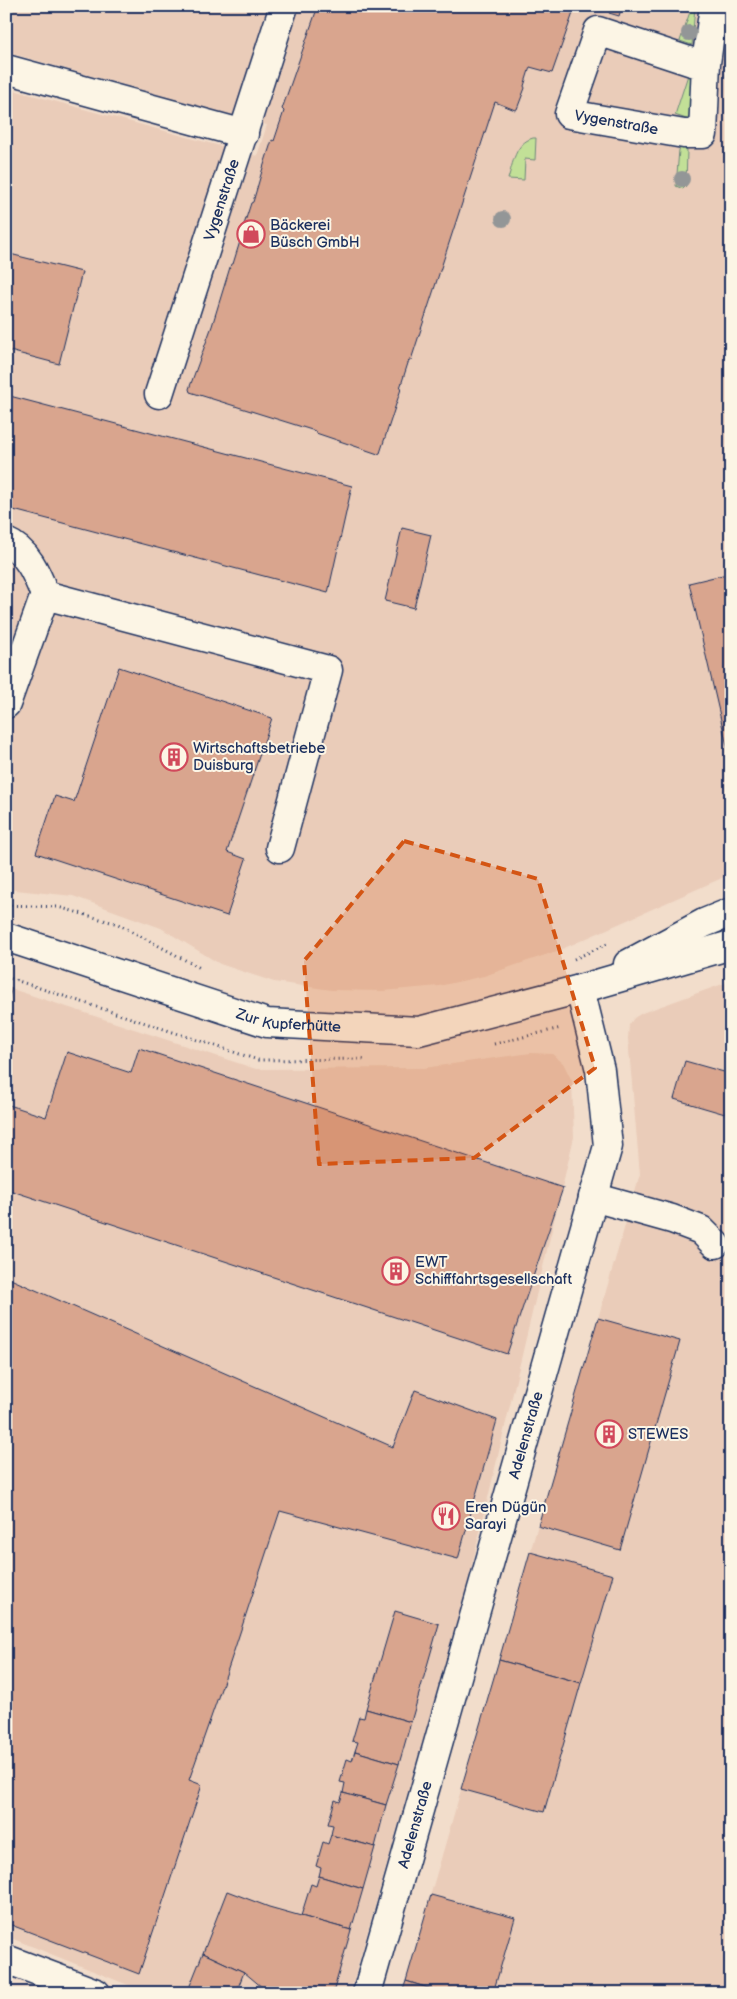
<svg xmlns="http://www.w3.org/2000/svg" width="737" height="1999" font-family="'Balsamiq Sans',sans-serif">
<rect width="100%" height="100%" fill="#f2ddcb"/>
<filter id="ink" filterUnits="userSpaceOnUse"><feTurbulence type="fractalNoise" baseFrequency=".02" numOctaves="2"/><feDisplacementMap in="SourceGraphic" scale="10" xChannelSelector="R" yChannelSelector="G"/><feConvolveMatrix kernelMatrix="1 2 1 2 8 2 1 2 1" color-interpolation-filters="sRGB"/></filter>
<g filter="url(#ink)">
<!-- built -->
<g fill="#eaccb9">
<path d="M6,6H731V874L560,950L484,976L439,986L383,991L332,990L274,982L220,964L161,928L73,896L6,889V88L257,156L267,125L6,52Z"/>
<path d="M731,981V1993H402L640,1174L628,1039L629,1025L634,1018L642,1013Z"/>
<path d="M6,987L256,1069L424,1068L531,1053L552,1054L563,1063L572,1081L574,1137L466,1590L350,1993H148L6,1936Z"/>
</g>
<!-- green -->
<g fill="#c2e097" stroke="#6e887a">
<path d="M692,6H695L692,45L680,41Z"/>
<path d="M688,75L692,76L689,120L675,115Z"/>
<path d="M533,138H536L535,160L525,159L524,180L508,179C513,163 515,143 533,138Z"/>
<path d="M681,147H685L687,150L686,186L683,189L676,186L679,150Z"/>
</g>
<!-- building -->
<g fill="#d9a58e" stroke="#1b2f5e">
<path d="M318,6H553L573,13L552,73L530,67L524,86L525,88L517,109L515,110L495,102L411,360H409L400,388L401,389L380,453L378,454L316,433L315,431L190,392L189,389L212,326L231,264H233L242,235L241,234L251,203L253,202L262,171L272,140L274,141L284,111L282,109Z"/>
<path d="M611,6H622L619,16L609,13Z"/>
<path d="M6,253L82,272L59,364L6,350Z"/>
<path d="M6,395L352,486L328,593L6,508Z"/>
<path d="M402,528L431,535L414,608L385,601Z"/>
<path d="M731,573V763L689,583Z"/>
<path d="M119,667L272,718L227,852L246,859L227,916L36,853L55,796L74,802Z"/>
<path d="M6,986L12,988L6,1006Z"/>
<path d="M139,1048L563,1188L507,1354L6,1189V1104L46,1117L67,1052L131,1073Z"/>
<path d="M685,1061L731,1074V1094L725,1114L674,1099Z"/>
<path d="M6,1277L393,1447L415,1390L497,1420L458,1559L280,1511L229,1666L189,1780L202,1785L139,1974L6,1923Z"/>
<path d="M598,1318L680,1341L620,1550L538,1526Z"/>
<path d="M530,1552L613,1575L581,1683L499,1660Z"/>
<path d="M395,1611L439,1624L411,1722L366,1709Z"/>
<path d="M499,1660L581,1683L544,1812L461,1789Z"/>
<path d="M366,1709L411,1722L399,1764L355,1751L358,1742L352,1741L359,1717L364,1718Z"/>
<path d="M355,1751L399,1764L386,1805L343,1793L345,1783L340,1782L347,1759L352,1761Z"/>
<path d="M343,1793L386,1805L375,1847L331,1835L333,1825L328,1824L335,1800L340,1802Z"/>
<path d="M331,1835L375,1847L363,1889L319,1876L321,1868L316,1866L323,1842L328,1844Z"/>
<path d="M319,1876L363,1889L351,1930L301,1916L311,1884L316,1886Z"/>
<path d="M227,1891L269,1907L351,1930L333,1993H262L263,1988L244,1972L203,1953Z"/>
<path d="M431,1895L515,1918L493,1993H444L406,1981Z"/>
<path d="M203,1953L244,1972L236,1993H187Z"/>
<path d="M406,1981L444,1993H402Z"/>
</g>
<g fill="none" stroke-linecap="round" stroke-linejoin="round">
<!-- minor casing -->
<g stroke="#1b2f5e" stroke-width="31">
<g id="minor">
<path id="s1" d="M706,63L692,62L598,31L569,114L684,134H703L706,63L714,6"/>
<path d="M6,69L244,134"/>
<path id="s2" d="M159,394L284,6"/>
<path d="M6,542C28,551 37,575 45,595"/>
<path d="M6,704L45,595L328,670L280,848"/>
<path id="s3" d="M6,937L267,1023L419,1031L580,989L731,945"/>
<path d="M628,964L704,923L731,912"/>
<path d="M593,1197L672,1219L701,1230L715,1244"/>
<path d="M6,1959L96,1993"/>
<path id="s4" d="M367,1993L608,1146L600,1070L580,989"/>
</g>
</g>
<!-- path -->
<g stroke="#1b2f5e" stroke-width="3" stroke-dasharray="1 4" stroke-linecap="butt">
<path d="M6,905L58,907L118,924L202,969"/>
<path d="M574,959L607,944"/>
<path d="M6,977L258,1060L367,1059"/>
<path d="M494,1044L561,1028"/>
</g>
<!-- minor -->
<use href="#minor" stroke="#fcf5e5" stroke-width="28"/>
</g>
<!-- trees -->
<g fill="#939697">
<circle cx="689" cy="33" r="8"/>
<circle cx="682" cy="179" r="8"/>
<circle cx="503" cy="219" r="8"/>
</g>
</g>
<!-- marked area -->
<path fill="#d45514" fill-opacity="0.2" stroke="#d45514" stroke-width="4" stroke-dasharray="10 6" stroke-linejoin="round" d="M404,841L538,879L595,1068L474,1158L319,1164L304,961Z"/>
<!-- icons -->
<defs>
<g id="shop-ring" transform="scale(1.4375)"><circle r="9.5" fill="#fcf5e5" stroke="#d1495b" stroke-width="1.5"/><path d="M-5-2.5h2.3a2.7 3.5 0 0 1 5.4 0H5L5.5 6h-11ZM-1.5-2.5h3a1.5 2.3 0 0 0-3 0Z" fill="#d1495b"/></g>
<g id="building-ring" transform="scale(1.4375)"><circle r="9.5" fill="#fcf5e5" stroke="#d1495b" stroke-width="1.5"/><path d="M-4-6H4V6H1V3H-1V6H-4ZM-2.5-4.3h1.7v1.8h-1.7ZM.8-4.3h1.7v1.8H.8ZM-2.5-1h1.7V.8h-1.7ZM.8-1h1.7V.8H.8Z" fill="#d1495b"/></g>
<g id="restaurant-ring" transform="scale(1.4375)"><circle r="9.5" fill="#fcf5e5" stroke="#d1495b" stroke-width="1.5"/><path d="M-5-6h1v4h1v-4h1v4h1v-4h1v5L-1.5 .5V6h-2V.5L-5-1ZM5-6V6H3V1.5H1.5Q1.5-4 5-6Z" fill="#d1495b"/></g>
</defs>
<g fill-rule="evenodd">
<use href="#shop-ring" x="251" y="234"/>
<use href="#building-ring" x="174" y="757"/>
<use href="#building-ring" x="396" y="1271"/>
<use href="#building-ring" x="609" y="1434"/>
<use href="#restaurant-ring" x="446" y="1516"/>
</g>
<g text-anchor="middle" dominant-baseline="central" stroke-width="4" stroke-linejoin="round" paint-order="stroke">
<!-- street labels -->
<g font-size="15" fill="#1b2f5e" stroke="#fcf5e5">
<text stroke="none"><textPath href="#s1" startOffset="249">Vygenstraße</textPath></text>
<text stroke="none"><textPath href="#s2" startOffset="204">Vygenstraße</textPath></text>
<text stroke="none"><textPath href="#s3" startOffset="296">Zur Kupferhütte</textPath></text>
<text stroke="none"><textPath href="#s4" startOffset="580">Adelenstraße</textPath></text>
<text stroke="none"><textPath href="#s4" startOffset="175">Adelenstraße</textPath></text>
</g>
<!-- poi labels -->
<g font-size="15" fill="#1b2f5e" stroke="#fcf5e5" text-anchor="start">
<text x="270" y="225">Bäckerei<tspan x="270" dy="17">Büsch GmbH</tspan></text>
<text x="193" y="748">Wirtschaftsbetriebe<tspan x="193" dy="17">Duisburg</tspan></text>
<text x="415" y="1262">EWT<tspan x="415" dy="17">Schifffahrtsgesellschaft</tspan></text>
<text x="628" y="1434">STEWES</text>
<text x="465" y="1507">Eren Dügün<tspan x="465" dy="17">Sarayi</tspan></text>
</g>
</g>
<!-- margin -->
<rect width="737" height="1999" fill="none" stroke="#fcf5e5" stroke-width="25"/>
<rect x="12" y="12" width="712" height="1974" fill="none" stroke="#1b2f5e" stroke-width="2" filter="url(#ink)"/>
</svg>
